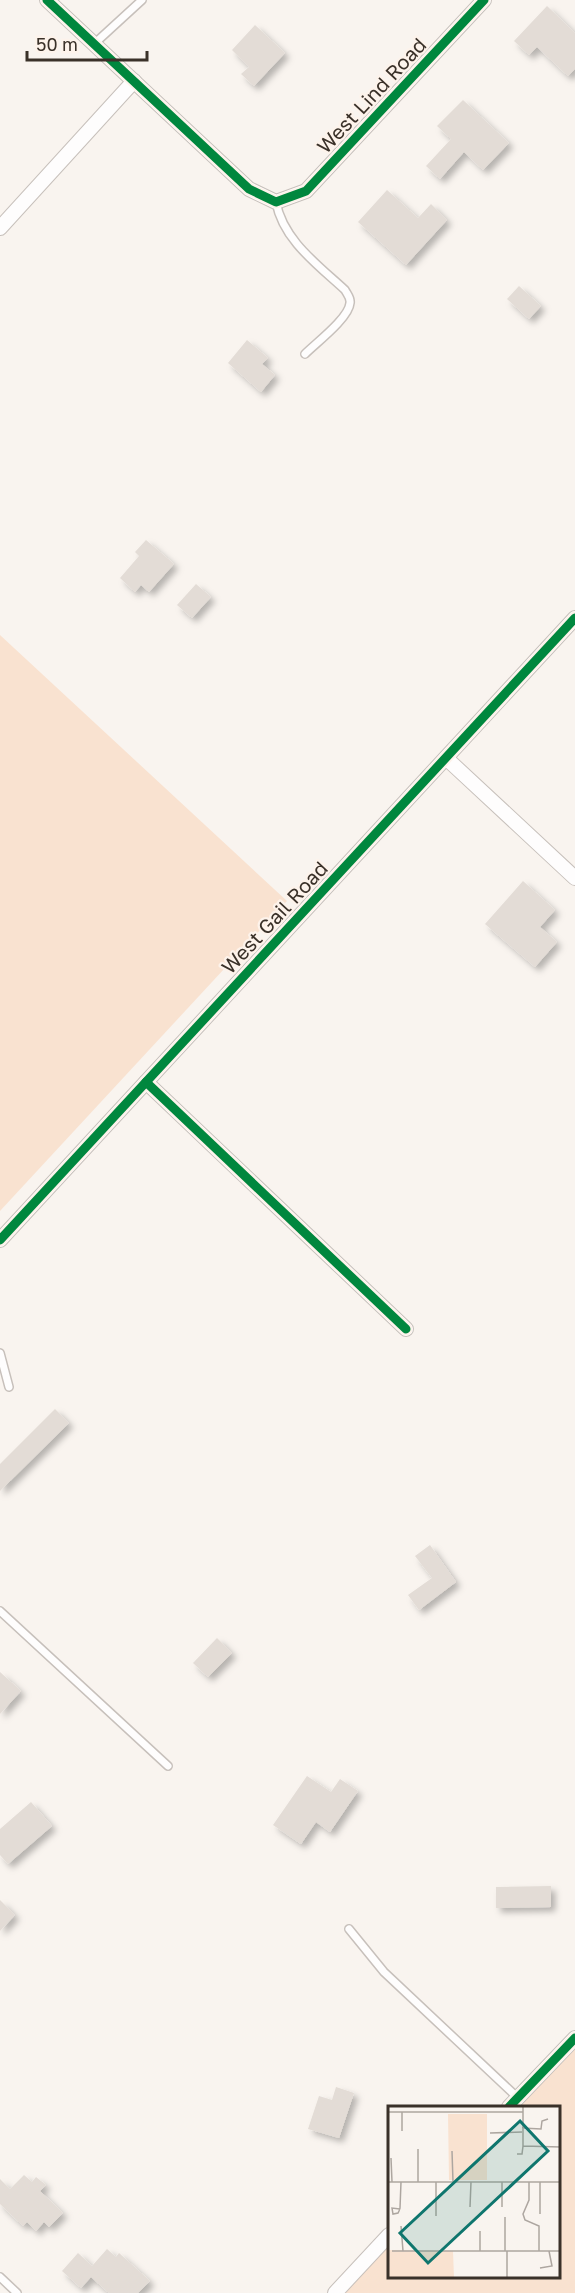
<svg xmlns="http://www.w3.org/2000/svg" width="575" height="2293" font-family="'Golos Text',sans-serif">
<defs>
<filter id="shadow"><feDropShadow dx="4.5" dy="4.5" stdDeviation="3" flood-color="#0004"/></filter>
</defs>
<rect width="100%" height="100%" fill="#f9f4ef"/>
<!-- green -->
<g fill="#f9e2d0">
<path d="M0,635L287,901L0,1211Z"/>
<path d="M575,2047V2293H337L389,2239V2276H558V2107H517Z"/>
</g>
<!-- building -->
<g fill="#e3dcd6" filter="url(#shadow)">
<path d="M547,6L575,33V69L568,76L537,47L529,55L514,41Z"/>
<path d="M255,25L285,53L254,86L241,74L249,67L232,50Z"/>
<path d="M463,100L509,143L483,170L464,152L440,179L426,166L451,139L437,126Z"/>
<path d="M387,190L418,218L431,204L447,220L406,265L358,222Z"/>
<path d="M519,286L541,306L529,319L507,299Z"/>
<path d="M247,340L268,358L262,364L275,375L261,392L228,363Z"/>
<path d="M146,540L174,564L149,592L141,585L135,592L120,578L139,556L135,552Z"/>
<path d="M196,584L211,597L192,618L177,605Z"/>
<path d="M523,881L555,910L540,927L557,942L535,967L485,924Z"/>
<path d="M55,1409L69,1423L0,1491V1464Z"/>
<path d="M430,1545L456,1582L419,1610L408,1595L432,1578L415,1556Z"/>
<path d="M217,1638L232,1653L208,1677L193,1663Z"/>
<path d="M0,1672L21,1691L0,1714Z"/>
<path d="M307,1776L331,1792L340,1779L358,1791L330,1832L316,1822L301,1844L273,1825Z"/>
<path d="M31,1802L52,1826L8,1864L0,1855V1829Z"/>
<path d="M551,1886V1907L496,1908V1887Z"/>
<path d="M0,1900L15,1915L0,1931Z"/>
<path d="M336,2087L354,2093L339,2138L308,2129L319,2096L332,2100Z"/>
<path d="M24,2175L32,2182L36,2177L46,2185L40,2191L63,2213L49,2227L44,2222L36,2231L27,2222L23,2226L0,2204V2179L10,2189Z"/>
<path d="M107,2249L116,2257L119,2253L150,2281L138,2293H109L91,2277L81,2288L62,2271L78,2253L92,2266Z"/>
</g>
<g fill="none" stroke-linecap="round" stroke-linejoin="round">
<!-- service casing -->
<g stroke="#c7c0bb" stroke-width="10">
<g id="service">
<path d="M94,44L142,0"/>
<path d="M276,202C283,240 318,265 345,290C347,294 351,298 350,303C349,318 316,343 305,354"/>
<path d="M0,1353L9,1387"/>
<path d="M0,1611L168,1766"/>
<path d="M349,1929L384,1972L518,2098"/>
<path d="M0,2277L17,2293"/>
</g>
</g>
<!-- minor casing -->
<g stroke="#c7c0bb" stroke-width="16">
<g id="minor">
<path d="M47,0L249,189L276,202L306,191L484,0"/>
<path d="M0,228L134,81"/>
<path d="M446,758L575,878"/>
<path d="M146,1082L406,1329"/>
<path d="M0,1240L575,618"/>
<path d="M509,2107L575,2038"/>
<path d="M335,2293L389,2235"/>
</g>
</g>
<!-- service -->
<use href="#service" stroke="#fefdfd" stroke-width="7"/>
<!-- minor -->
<use href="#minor" stroke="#fefdfd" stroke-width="14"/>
<!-- cycleway casing -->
<g stroke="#fdf3eb" stroke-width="13">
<g id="cycleway">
<path d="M47,0L249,189L276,202L306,191L484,0"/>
<path d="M146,1082L406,1329"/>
<path d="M0,1240L575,618"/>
<path d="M509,2107L575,2038"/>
</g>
</g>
<!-- cycleway -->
<use href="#cycleway" stroke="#00873e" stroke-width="9"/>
</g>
<g text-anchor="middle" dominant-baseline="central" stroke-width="4.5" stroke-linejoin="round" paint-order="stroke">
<!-- street labels -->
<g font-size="20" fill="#3a3129" stroke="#fdf3eb">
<text transform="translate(371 95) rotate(-47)">West Lind Road</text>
<text transform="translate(274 917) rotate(-47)">West Gail Road</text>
</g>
</g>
<!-- overview -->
<g transform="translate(388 2106)">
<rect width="172" height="172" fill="#f9f4ef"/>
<path d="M60,8H99V74H61ZM0,144L65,145L66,172H0Z" fill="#f9e2d0"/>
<path fill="none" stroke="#ada6a0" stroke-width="1.5" d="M0,6H135M14,6V25M134,22L153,23L154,15L160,13M102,27L134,26M135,40L173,41M64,45L65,76M129,48H134L135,40V0M3,52L4,76M0,76H173M30,76V43M48,76V110M114,76V101M141,76V94L135,108L137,114L151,120V145M82,101L83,76M12,103L4,102L5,108L10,107L11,105L12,102L13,76M152,108V76M117,111V145M13,120L15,145M4,145H173M92,145V125M152,162L164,160L161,145M119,172V145"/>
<path fill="#0f766e" fill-opacity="0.15" stroke="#0f766e" stroke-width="3" d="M132,15L160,45L40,157L12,127Z"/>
<rect width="172" height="172" fill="none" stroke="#3a3129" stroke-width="3"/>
</g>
<!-- scale -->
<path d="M27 51v9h120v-9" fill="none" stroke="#3a3129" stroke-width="3"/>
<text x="36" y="51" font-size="18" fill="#3a3129" stroke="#fdf3eb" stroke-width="4.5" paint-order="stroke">50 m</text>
</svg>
